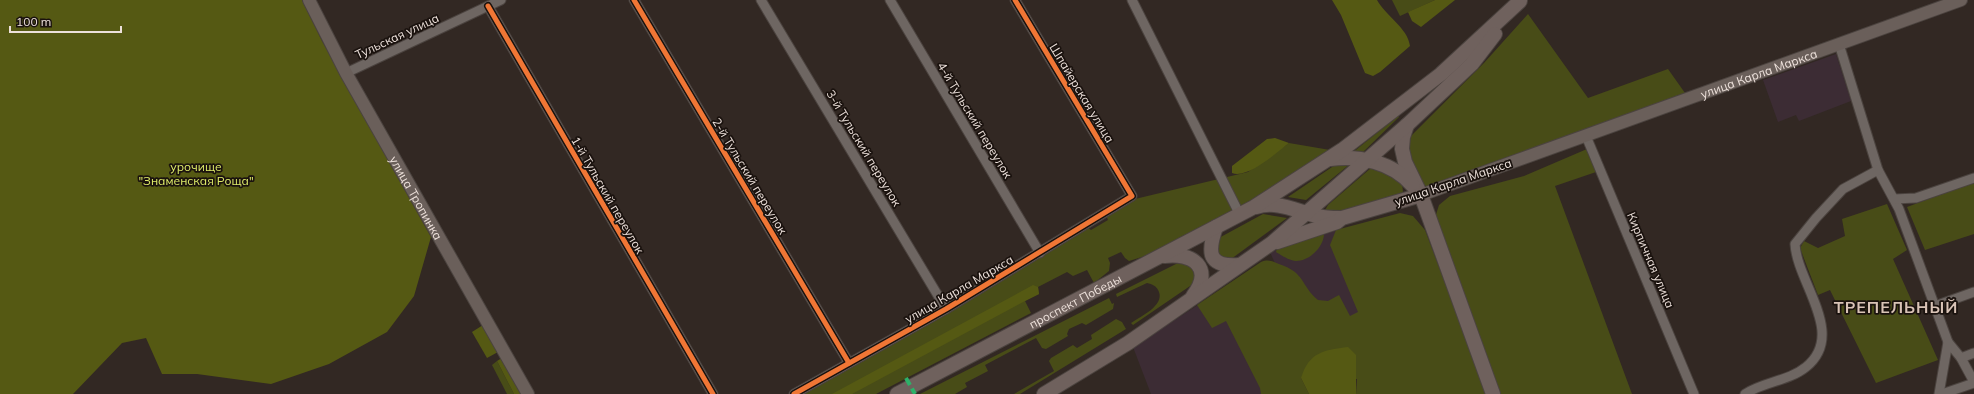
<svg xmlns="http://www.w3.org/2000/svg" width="1974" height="394" font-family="Mulish,sans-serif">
<rect width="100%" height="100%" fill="#322823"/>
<!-- commercial -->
<g fill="#3c2c34">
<path d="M1836,54L1851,101L1799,121L1796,115L1778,122L1763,80Z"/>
<path d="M1334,225L1369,312L1308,338L1270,252L1299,238Z"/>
<path d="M1201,303L1213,323L1225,316L1264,394H1151L1133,347Z"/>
</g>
<!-- green -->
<g fill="#484c17">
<path d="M1392,0H1435L1400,16Z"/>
<path d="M1528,14L1588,98L1668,69L1685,93L1520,159L1427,187C1412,177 1411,157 1406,141L1484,63Z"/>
<path d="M1398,116L1399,117L1361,154L1352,153Z"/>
<path d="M1289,143L1330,150L1242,206L1145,256L1129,261L1125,258L1121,252L1108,258L1110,263L1109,271L1094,283L1087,270L1073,276L1067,272L1038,287L1039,294L1025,301L1031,313L876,394H801L1087,227L1091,230L1108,220L1106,215L1135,199L1248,172Z"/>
<path d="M1587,149L1596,172L1555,186L1632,394H1497L1434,221L1439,205L1450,196L1524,176Z"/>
<path d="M1350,164L1306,200L1288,197L1335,165Z"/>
<path d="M1371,168L1386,172L1402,183L1403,192L1385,202L1328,214L1324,212L1328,205Z"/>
<path d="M1972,183L1974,184V234L1925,250L1907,207Z"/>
<path d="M1887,204L1907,250L1893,259L1938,360L1876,383L1830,290L1818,295L1800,248L1804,241L1818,248L1845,236L1842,219Z"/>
<path d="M1400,213L1413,216L1425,230L1487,394H1356L1357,379L1301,378L1309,394H1261L1260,388L1226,321L1212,328L1197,305L1261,262C1268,259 1272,261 1279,264C1306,273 1300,285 1318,300L1328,301L1339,295L1350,316L1358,312L1330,245L1336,230Z"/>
<path d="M1263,214L1287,218L1227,262L1221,260L1216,248L1217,239Z"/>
<path d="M1324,232C1325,246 1310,261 1296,261C1290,261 1281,255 1276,252L1277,248Z"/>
<path d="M1184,261C1193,269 1196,272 1193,284L1133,325L1131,323C1141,316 1164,306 1159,292C1157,286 1152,284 1147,283L1117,297L1116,294L1180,262Z"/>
<path d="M1109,298L1112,304L1114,303L1113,309L1086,325L1082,323L1069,329L1067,334L1068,336L1046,349L1042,348L1036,338L985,365L988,371L965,383L967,387L955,394H920Z"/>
<path d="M1116,319L1122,322L1126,329L1020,394H1014L1054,371L1049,361L1051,358L1073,345L1077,348L1092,339L1091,335Z"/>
<path d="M497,361L514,394H507L492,365Z"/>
</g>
<!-- forest -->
<g fill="#555913">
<path d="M0,0H302L322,41L431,237L414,296L387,332L329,364L271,384L197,374H162L146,338L122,343L73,394H0Z"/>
<path d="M1332,0H1377C1385,15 1408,28 1410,46L1380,72L1373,76L1365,73L1341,15Z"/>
<path d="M1435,0H1455L1421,27L1412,21L1408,12Z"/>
<path d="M1275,138L1289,143C1276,153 1248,179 1232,173V166L1267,139Z"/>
<path d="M1033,285L1038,287L1039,294L1025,301L852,394H832Z"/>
<path d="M483,325L498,352L487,358L472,332Z"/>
<path d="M1348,347L1356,355V394H1309L1301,378C1309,352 1324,350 1348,347Z"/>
<path d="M505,356L526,394H514L497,361Z"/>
</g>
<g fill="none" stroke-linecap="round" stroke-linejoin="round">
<!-- minor casing -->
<g stroke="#4b433f" stroke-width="11">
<g id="minor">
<path d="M634,0L849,363"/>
<path d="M761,0L946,309"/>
<path d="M890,0L1040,253"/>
<path d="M1132,0L1240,215"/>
<path d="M488,6L713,394"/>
<path d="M1839,44L1878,170L1899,209L1948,342L1961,358L1974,382"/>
<path d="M346,73L501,0"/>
<path d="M1586,136L1694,394"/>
<path d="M1894,199L1916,198L1974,178"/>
<path d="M1935,306L1974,292"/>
<path d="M1961,358L1974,353"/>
<path d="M794,394L946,309L1132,196L1015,0"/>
<path d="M1745,394C1763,382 1789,381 1806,367C1847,334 1797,283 1795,244L1816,218L1843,189L1878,170"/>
<path d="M1939,394L1948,342"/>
<path d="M1942,394L1974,383"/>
</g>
</g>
<!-- secondary casing -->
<g stroke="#4b433f" stroke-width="14">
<g id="secondary">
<path id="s1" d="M309,0L346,73L528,394"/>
<path id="s2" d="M1421,195L1961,0"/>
</g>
</g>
<!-- primary casing -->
<g stroke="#4b433f" stroke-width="16">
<g id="primary">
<path d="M1407,125L1403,137L1402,149L1405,162L1421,195L1493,394"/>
<path d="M1330,159C1359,155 1393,162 1413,186"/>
<path d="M1256,207C1277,200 1298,212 1318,216C1325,218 1332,218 1340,218"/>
<path d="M1216,227C1207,253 1208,267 1239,265"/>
<path d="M1277,242L1337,222L1342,218L1421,195"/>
<path d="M1164,256C1193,252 1214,268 1193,296"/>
<path id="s3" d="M897,394L1254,207L1342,150L1441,74L1520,1"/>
<path d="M1044,394L1128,343L1272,243L1407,125L1472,64L1495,34"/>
</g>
</g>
<!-- minor -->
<use href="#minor" stroke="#6e6662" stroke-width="9"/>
<!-- secondary -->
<use href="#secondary" stroke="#6a5f5a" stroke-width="12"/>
<!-- primary -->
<use href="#primary" stroke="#6f615d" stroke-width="14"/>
<!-- quiet -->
<path stroke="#2db169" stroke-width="4" stroke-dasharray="8 4" stroke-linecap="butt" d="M906,378L915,394"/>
<!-- cycleway casing -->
<g stroke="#1a120e" stroke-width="8">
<g id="cycleway">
<path d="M634,0L849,363"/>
<path d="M488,6L713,394"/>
<path d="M794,394L946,309L1132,196L1015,0"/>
</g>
</g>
<!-- cycleway -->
<use href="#cycleway" stroke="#f07635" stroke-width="5"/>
</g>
<g text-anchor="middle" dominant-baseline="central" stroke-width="3.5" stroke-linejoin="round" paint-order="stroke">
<!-- street labels -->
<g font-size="12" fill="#ede1db" stroke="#1a120e">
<text transform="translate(397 36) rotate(-25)">Тульская улица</text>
<text stroke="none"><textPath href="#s2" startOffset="359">улица Карла Маркса</textPath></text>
<text transform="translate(1082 93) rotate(59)">Шпайерская улица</text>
<text transform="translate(975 120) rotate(59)">4-й Тульский переулок</text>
<text transform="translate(864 148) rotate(59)">3-й Тульский переулок</text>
<text transform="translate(750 176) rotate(59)">2-й Тульский переулок</text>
<text transform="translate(1453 182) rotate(-19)">улица Карла Маркса</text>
<text transform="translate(608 195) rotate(60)">1-й Тульский переулок</text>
<text stroke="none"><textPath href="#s1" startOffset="225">улица Тропинка</textPath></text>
<text transform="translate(1651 260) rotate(67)">Кирпичная улица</text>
<text transform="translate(959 289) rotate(-30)">улица Карла Маркса</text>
<text stroke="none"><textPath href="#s3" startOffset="201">проспект Победы</textPath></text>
</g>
<!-- park labels -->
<g font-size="12" fill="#dfec6a" stroke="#1a120e">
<text x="196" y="166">урочище<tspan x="196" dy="14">"Знаменская Роща"</tspan></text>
</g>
<!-- district labels -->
<g font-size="16" font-weight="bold" letter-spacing="1" fill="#d9c3b6" stroke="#1a120e">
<text x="1896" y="307">ТРЕПЕЛЬНЫЙ</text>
</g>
</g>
<!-- scale -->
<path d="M10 26v6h111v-6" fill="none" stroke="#ede1db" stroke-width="2"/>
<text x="16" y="26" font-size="12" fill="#ede1db" stroke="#1a120e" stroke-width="3" paint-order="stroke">100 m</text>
</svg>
